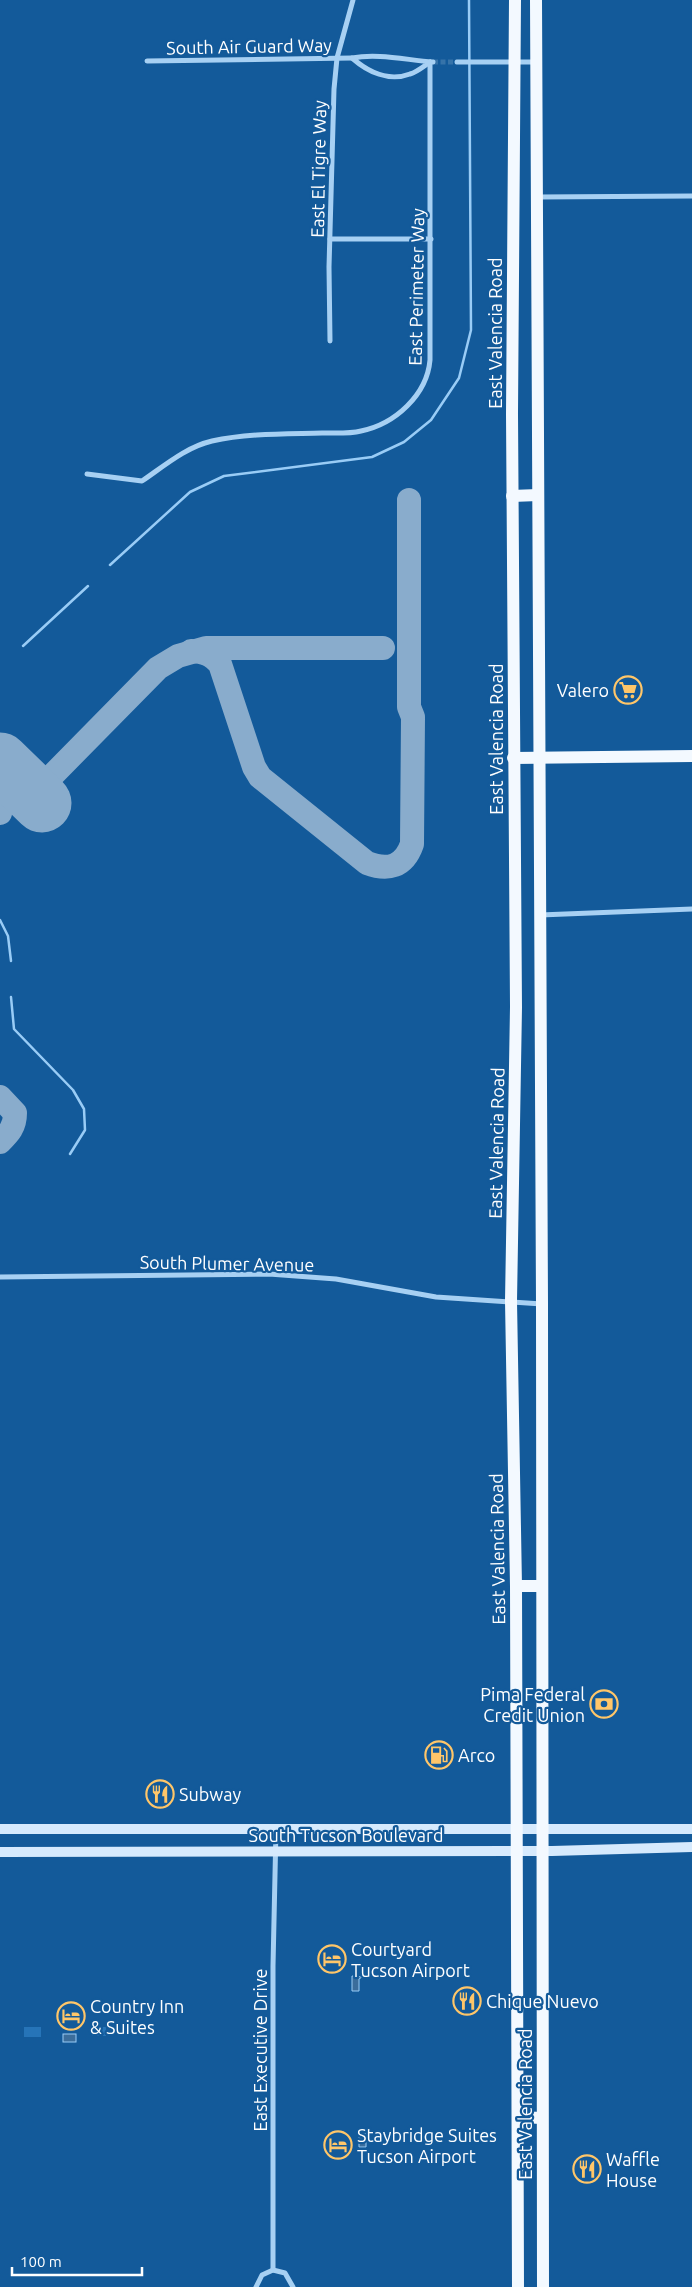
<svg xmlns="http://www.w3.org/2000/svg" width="692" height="2287" font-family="Ubuntu,sans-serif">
<rect width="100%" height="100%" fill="#135a9a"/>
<!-- green -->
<g fill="#2674b8">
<rect x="24" y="2027" width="17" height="10"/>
<rect x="92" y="2027" width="14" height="9"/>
</g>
<!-- water -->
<g fill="#3b6d9b" stroke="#99ccf6">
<path d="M352,1976L362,1977L359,1979V1991H352Z"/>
<rect x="63" y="2034" width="13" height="8"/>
<path d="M366,2133V2147H359V2134Z"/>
</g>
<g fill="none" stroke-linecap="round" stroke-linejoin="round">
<!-- stream -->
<g stroke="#99ccf6" stroke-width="2.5">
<path d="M110,565L190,492L224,476L372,457L404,442L431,420L459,378L471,330L469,0"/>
<path d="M23,646L88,586"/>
<path d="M0,920L8,936L11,961"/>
<path d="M11,997L14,1029L73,1090L84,1109L85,1130L70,1154"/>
</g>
<!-- taxiway -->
<g stroke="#89accc" stroke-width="24">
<path d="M191,651C205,652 211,654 220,664L254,767L260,777L367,863C388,871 404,867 412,844L413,717L409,707V500"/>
<path d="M0,772L3,801L0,813"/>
<path d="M33,795L158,668L178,656L206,648H383"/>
<path d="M0,1097L15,1113C15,1127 9,1133 0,1142"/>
</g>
<!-- runway -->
<path stroke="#89accc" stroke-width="59" d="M0,762L42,803"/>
<!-- street-tunnel -->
<path stroke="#3673a9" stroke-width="5" stroke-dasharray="5 2.5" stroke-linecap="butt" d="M433,62H457"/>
<!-- street -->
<g stroke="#a7d0f3" stroke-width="5">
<path d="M147,61L352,58"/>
<path d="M430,62C424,66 417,72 410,74C389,82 368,72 352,58C378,53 406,60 433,62"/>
<path d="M457,62H536"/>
<path d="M538,197L692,196"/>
<path d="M330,239H431"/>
<path d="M330,341L329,267L334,89L337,58L353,0"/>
<path d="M87,474L142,481C164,466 186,447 212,441C248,433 286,434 322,433C335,433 349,434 361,431C395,424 427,395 430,360V62"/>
<path d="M540,915L692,909"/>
<path d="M0,1277L269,1274L336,1279L436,1297L542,1304"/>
<path d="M273,2270V1966L276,1829"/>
<path d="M256,2287L262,2275L273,2270L285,2273L293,2287"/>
</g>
<!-- secondary -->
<g stroke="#d6eafd" stroke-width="10">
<path d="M0,1829H692"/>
<path d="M0,1852L552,1851L692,1847"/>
</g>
<!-- primary -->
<g stroke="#f3f9ff" stroke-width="12">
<path d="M515,0L512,414L516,1007L511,1301L516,1586L518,2287"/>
<path d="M536,0L542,1304L543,2287"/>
<path d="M512,496L538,495"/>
<path d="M513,758L692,756"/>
<path d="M516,1586H542"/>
<path d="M518,2117L542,2118"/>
</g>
</g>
<!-- icons -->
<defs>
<g id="supermarket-ring" transform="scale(1.4375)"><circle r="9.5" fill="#135a9a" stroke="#ffc669" stroke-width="1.5"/><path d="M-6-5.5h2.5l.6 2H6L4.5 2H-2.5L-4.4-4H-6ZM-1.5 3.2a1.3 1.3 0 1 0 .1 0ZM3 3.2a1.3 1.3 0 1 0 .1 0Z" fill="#ffc669"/></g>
<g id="bank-ring" transform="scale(1.4375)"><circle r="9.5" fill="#135a9a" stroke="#ffc669" stroke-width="1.5"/><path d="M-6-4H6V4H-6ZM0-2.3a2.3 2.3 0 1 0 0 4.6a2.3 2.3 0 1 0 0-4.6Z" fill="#ffc669"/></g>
<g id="fuel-ring" transform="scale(1.4375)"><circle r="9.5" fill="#135a9a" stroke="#ffc669" stroke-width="1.5"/><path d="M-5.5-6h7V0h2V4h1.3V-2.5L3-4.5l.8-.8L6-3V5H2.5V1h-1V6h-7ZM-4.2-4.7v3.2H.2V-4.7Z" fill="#ffc669"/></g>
<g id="restaurant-ring" transform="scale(1.4375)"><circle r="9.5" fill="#135a9a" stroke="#ffc669" stroke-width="1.5"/><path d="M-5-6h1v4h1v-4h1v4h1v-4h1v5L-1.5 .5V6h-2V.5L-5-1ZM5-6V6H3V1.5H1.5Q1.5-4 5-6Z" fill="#ffc669"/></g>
<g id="hotel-ring" transform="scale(1.4375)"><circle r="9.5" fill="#135a9a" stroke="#ffc669" stroke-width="1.5"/><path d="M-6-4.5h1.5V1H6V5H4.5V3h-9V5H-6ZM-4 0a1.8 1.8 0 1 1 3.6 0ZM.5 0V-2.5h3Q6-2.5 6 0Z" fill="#ffc669"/></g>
</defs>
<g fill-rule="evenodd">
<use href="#supermarket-ring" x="628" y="690"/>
<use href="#bank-ring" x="604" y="1704"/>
<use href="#fuel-ring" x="439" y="1755"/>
<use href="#restaurant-ring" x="160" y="1794"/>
<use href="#hotel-ring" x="332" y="1959"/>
<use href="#restaurant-ring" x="467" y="2001"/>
<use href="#hotel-ring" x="71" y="2016"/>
<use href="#hotel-ring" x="338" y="2145"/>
<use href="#restaurant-ring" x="587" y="2169"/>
</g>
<g text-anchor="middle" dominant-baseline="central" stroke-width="4.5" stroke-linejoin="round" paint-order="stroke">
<!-- street labels -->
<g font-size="18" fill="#fff" stroke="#135a9a">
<text transform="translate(249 46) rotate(-1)">South Air Guard Way</text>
<text transform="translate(318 169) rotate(-89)">East El Tigre Way</text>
<text transform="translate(416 287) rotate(-89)">East Perimeter Way</text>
<text transform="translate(495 333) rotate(-90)">East Valencia Road</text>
<text transform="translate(496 739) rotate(-90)">East Valencia Road</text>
<text transform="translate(496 1143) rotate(-89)">East Valencia Road</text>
<text transform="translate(227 1263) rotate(1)">South Plumer Avenue</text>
<text transform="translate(497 1549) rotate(-91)">East Valencia Road</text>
<text x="346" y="1835">South Tucson Boulevard</text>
<text transform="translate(260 2050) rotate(-90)">East Executive Drive</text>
<text transform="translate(525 2104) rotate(-90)">East Valencia Road</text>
</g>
<!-- poi labels -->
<g font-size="18" fill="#fff" stroke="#135a9a" text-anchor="start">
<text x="609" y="690" text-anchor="end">Valero</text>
<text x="585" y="1694" text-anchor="end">Pima Federal<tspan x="585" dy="21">Credit Union</tspan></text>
<text x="458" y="1755">Arco</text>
<text x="179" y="1794">Subway</text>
<text x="351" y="1949">Courtyard<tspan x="351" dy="21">Tucson Airport</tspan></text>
<text x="486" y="2001">Chique Nuevo</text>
<text x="90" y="2006">Country Inn<tspan x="90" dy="21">&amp; Suites</tspan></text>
<text x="357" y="2135">Staybridge Suites<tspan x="357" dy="21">Tucson Airport</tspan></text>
<text x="606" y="2159">Waffle<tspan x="606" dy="21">House</tspan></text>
</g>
</g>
<!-- scale -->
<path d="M12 2267v8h130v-8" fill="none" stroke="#ffffff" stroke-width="2.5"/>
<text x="20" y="2267" font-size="15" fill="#ffffff" stroke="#135a9a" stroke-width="4" paint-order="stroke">100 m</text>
</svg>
